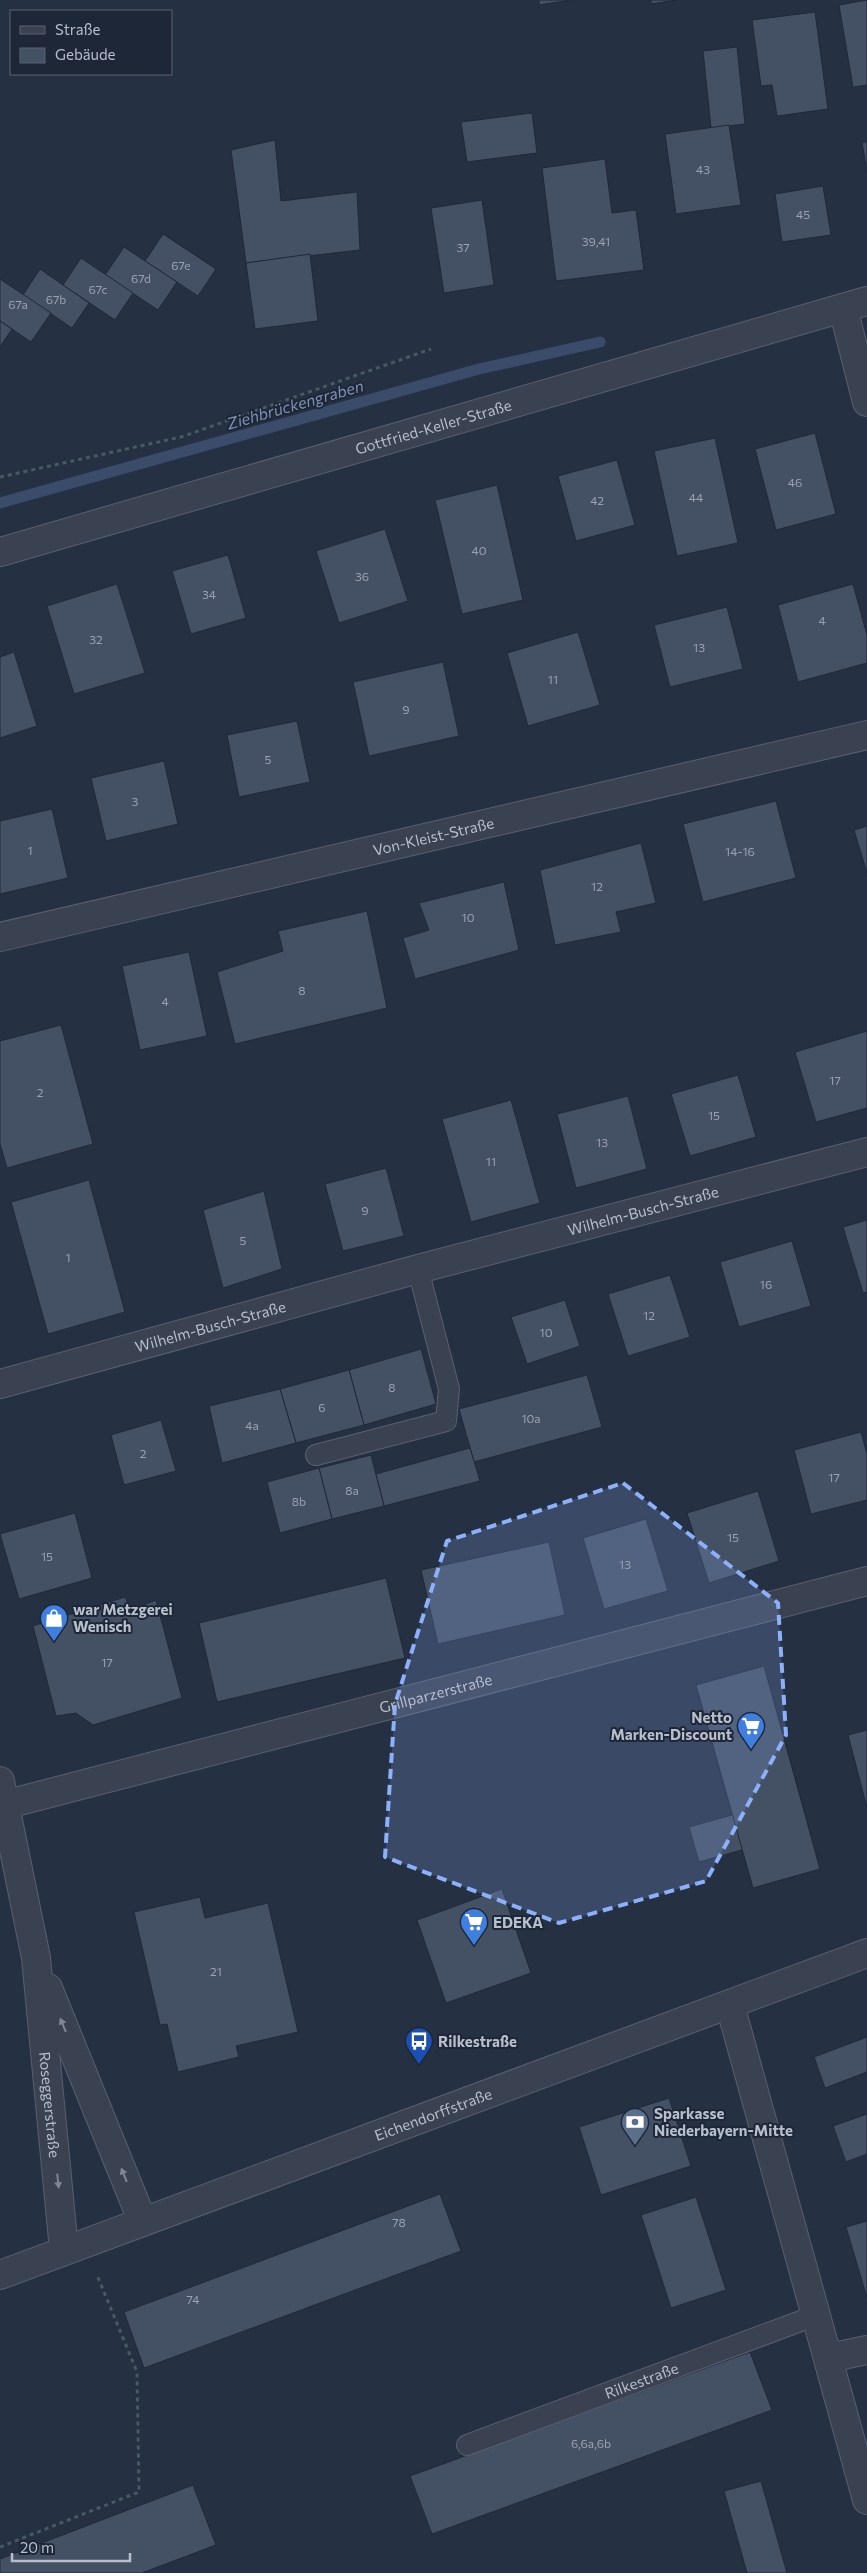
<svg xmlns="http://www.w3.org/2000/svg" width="867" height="2573" font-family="Commissioner,sans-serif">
<rect width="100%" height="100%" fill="#253042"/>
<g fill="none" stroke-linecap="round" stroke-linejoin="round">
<!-- stream -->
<path stroke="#3b4c6b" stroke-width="11" d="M0,503L479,369L600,342"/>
</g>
<!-- building -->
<g fill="#445064" stroke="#202939">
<path d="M539,0H572L539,5Z"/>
<path d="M651,0H677L651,4Z"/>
<path d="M867,0V85L853,87L839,5Z"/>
<path d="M815,12L828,109L777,116L772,85L761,86L752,20Z"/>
<path d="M737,47L745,124L711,128L703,51Z"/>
<path d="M532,113L537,153L467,162L461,122Z"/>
<path d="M729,125L741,205L676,214L665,134Z"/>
<path d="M275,140L281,201L357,192L360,250L246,263L231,150Z"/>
<path d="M862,142H867V173Z"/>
<path d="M605,159L612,213L636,210L644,270L556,281L542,168Z"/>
<path d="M823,186L831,235L782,242L775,194Z"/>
<path d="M482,200L494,285L444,293L431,208Z"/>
<path d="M163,234L216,269L198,296L145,261Z"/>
<path d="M124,247L177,282L158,310L105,275Z"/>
<path d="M310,254L318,321L255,329L246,263Z"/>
<path d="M81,258L133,293L115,320L63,285Z"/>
<path d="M40,269L89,303L72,328L23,295Z"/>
<path d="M0,279L51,313L31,342L0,321Z"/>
<path d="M0,321L12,329L0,347Z"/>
<path d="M815,433L836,514L776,530L755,449Z"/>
<path d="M715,438L738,543L677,556L654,451Z"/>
<path d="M617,460L635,525L576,541L558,476Z"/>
<path d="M497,485L523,600L462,614L435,500Z"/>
<path d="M385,529L408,601L339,623L316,551Z"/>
<path d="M228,555L246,618L191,634L172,571Z"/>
<path d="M117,584L145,673L74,694L47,606Z"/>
<path d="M853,584L867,635V663L798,682L778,605Z"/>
<path d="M727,607L743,669L670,687L654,625Z"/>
<path d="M578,632L600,705L528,726L507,653Z"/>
<path d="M14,652L37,726L0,738V657Z"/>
<path d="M443,662L459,736L369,756L353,682Z"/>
<path d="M297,721L310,782L239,797L227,735Z"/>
<path d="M164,761L178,824L106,841L91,778Z"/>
<path d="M776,801L796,878L703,902L683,824Z"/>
<path d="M52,809L68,878L0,894V821Z"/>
<path d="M867,826V873L854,830Z"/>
<path d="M641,843L656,903L616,912L621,932L555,945L540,870Z"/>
<path d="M504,882L519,950L415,979L403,938L429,930L419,903Z"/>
<path d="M367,911L387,1008L235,1044L217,972L283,951L278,931Z"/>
<path d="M189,952L207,1036L140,1050L122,966Z"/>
<path d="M61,1025L93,1144L7,1168L0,1144V1041Z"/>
<path d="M867,1031V1108L816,1122L795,1052Z"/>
<path d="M738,1075L756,1137L690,1156L671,1094Z"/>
<path d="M628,1096L647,1169L576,1188L557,1114Z"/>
<path d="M511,1100L540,1203L471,1222L442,1119Z"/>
<path d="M386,1168L404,1236L343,1251L325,1184Z"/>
<path d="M89,1180L125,1312L48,1334L11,1202Z"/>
<path d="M264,1191L282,1269L223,1288L203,1210Z"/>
<path d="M867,1220V1292L863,1293L843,1227Z"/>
<path d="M792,1241L811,1306L739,1327L720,1262Z"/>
<path d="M670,1275L690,1337L628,1356L608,1294Z"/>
<path d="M565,1300L580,1346L527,1364L511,1317Z"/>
<path d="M421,1349L436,1404L364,1425L349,1370Z"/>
<path d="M349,1370L364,1425L296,1443L280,1389Z"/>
<path d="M587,1375L602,1427L474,1462L459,1409Z"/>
<path d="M280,1389L296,1443L222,1463L209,1406Z"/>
<path d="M161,1420L176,1471L124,1485L111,1435Z"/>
<path d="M861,1432L867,1454V1500L811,1514L794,1450Z"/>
<path d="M470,1448L480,1481L384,1506L376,1474Z"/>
<path d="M371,1455L384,1506L332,1519L319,1468Z"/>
<path d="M319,1468L332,1519L280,1533L267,1482Z"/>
<path d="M758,1491L779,1561L709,1583L687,1513Z"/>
<path d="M75,1513L92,1578L19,1599L0,1534Z"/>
<path d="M646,1519L668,1591L604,1609L583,1538Z"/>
<path d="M549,1542L565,1615L438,1644L421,1570Z"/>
<path d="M386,1578L405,1658L217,1702L199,1623Z"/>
<path d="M125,1597L131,1610L156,1600L182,1698L93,1725L76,1713L56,1716L33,1626Z"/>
<path d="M764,1666L820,1869L753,1888L742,1850L699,1862L689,1827L732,1815L696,1685Z"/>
<path d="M764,1666L820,1869L753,1888L696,1685Z"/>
<path d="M867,1730V1808L848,1735Z"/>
<path d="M502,1889L531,1973L446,2003L417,1920Z"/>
<path d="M200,1897L205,1918L268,1903L298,2032L236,2046L239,2057L178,2072L167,2024L160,2025L134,1912Z"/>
<path d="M867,2037V2072L825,2088L814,2057Z"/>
<path d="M669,2098L691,2166L601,2195L579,2127Z"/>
<path d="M867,2114V2154L846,2162L833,2126Z"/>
<path d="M440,2194L461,2251L144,2368L124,2312Z"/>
<path d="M696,2197L726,2290L671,2308L641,2215Z"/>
<path d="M867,2221V2298L846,2227Z"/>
<path d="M750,2352L772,2410L432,2534L410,2476Z"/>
<path d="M761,2481L787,2573H747L724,2491Z"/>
<path d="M193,2485L216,2545L142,2573H0V2559Z"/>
</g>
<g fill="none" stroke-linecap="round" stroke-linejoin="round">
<!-- service casing -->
<g stroke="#58606f" stroke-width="22">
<g id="service">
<path d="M316,1455L446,1421L449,1389L418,1269"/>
<path id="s1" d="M467,2445L817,2315"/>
</g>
</g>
<!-- minor casing -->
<g stroke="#58606f" stroke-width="30">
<g id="minor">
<path d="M843,308L867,402"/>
<path id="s2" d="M0,552L867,301"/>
<path id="s3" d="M0,937L867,735"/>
<path id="s4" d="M0,1384L418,1269L867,1152"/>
<path id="s5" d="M0,1781L36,1958L64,2250"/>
<path id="s6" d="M0,1806L867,1581"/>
<path d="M48,1988L142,2220"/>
<path d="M730,2005L867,2500"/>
<path id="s7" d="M0,2275L867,1953"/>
<path d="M829,2358L867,2350"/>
</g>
</g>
<!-- path -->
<g stroke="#465b60" stroke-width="3" stroke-dasharray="4 4" stroke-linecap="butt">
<path d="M0,477L181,437L431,349"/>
<path d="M0,2547L139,2492L137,2372L97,2275"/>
</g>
<!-- service -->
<use href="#service" stroke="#3a4252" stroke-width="20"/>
<!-- minor -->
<use href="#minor" stroke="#3a4252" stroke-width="28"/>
</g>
<!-- one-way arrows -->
<defs><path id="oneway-solid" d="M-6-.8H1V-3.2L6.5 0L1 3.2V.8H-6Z" transform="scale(1.25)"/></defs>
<g fill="#7f8695">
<use href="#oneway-solid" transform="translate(63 2025) rotate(-112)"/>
<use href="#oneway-solid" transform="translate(124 2175) rotate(-112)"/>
<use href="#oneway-solid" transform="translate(58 2181) rotate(84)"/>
</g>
<!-- marked area -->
<path fill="#8db0fb" fill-opacity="0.2" stroke="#8db0fb" stroke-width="4" stroke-dasharray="10 6" stroke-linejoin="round" d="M623,1483L778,1603L786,1735L706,1881L559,1923L385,1857L395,1704L447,1541Z"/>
<!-- icons -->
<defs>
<g id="shop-pin" transform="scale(1.4375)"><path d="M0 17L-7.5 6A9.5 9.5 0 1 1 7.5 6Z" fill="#3f7fe0" stroke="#1e2737"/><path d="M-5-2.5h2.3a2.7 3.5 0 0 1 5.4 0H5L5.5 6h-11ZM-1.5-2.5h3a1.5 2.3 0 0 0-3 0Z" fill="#fff"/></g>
<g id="supermarket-pin" transform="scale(1.4375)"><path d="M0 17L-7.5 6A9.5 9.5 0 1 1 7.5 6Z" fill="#3f7fe0" stroke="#1e2737"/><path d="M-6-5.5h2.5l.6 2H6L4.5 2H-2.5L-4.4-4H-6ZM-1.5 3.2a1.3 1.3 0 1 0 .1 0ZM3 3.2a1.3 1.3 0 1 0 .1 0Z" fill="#fff"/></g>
<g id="bus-pin" transform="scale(1.4375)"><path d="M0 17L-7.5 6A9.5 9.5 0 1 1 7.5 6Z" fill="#1a4fb4" stroke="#1e2737"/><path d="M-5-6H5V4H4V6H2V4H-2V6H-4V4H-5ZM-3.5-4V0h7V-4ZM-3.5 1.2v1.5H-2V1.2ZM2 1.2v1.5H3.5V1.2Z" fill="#fff"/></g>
<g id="bank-pin" transform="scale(1.4375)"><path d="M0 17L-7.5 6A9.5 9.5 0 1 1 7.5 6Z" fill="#5c6f8a" stroke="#1e2737"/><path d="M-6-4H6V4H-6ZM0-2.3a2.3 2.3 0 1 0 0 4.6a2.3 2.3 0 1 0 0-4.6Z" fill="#fff"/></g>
</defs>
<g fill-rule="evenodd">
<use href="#shop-pin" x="54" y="1618"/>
<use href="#supermarket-pin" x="751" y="1726"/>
<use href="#supermarket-pin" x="474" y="1922"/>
<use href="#bus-pin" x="419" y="2041"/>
<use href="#bank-pin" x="635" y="2122"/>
</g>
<g text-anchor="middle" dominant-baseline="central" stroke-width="4" stroke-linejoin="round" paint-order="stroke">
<!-- number labels -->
<g font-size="12" fill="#9aa2b2">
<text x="703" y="169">43</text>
<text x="803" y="214">45</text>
<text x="596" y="241">39,41</text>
<text x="463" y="247">37</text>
<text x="181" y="265">67e</text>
<text x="141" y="278">67d</text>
<text x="98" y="289">67c</text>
<text x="56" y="299">67b</text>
<text x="18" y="304">67a</text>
<text x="795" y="482">46</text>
<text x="696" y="497">44</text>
<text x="597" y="500">42</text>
<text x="479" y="550">40</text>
<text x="362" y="576">36</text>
<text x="209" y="594">34</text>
<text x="822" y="620">4</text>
<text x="96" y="639">32</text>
<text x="699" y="647">13</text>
<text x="553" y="679">11</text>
<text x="406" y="709">9</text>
<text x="268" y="759">5</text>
<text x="135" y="801">3</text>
<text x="30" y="850">1</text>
<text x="740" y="851">14-16</text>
<text x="597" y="886">12</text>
<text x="468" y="917">10</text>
<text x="302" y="990">8</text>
<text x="165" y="1001">4</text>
<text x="835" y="1080">17</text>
<text x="40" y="1092">2</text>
<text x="714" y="1115">15</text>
<text x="602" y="1142">13</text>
<text x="491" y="1161">11</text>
<text x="365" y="1210">9</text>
<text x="243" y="1240">5</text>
<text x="68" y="1257">1</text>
<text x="766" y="1284">16</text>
<text x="649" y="1315">12</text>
<text x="546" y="1332">10</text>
<text x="392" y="1387">8</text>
<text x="322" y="1407">6</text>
<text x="531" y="1418">10a</text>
<text x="252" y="1425">4a</text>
<text x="143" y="1453">2</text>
<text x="834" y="1477">17</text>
<text x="352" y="1490">8a</text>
<text x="299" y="1501">8b</text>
<text x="733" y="1537">15</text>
<text x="47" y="1556">15</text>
<text x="625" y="1564">13</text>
<text x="107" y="1662">17</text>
<text x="216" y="1971">21</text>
<text x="399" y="2222">78</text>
<text x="193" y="2299">74</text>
<text x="591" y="2443">6,6a,6b</text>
</g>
<!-- street labels -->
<g font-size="15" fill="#b7becc" stroke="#1e2737">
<text stroke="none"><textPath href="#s2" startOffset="451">Gottfried-Keller-Straße</textPath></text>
<text stroke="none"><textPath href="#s3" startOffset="445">Von-Kleist-Straße</textPath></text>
<text stroke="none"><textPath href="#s4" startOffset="666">Wilhelm-Busch-Straße</textPath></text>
<text stroke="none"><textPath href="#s4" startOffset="218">Wilhelm-Busch-Straße</textPath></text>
<text stroke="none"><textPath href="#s6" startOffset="450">Grillparzerstraße</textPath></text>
<text stroke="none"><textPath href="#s5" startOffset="328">Roseggerstraße</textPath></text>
<text stroke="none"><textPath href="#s7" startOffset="462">Eichendorffstraße</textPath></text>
<text stroke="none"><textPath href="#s1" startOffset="186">Rilkestraße</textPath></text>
</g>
<!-- poi labels -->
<g font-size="15" font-weight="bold" fill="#b7becc" stroke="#1e2737" text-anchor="start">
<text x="73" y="1609">war Metzgerei<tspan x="73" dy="17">Wenisch</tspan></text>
<text x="732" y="1717" text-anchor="end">Netto<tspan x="732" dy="17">Marken-Discount</tspan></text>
<text x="493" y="1922">EDEKA</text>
<text x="438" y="2041">Rilkestraße</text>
<text x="654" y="2113">Sparkasse<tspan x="654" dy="17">Niederbayern-Mitte</tspan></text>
</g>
<!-- water labels -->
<g font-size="16" font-style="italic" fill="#7d91b3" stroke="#1e2737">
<text transform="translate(295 404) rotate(-16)">Ziehbrückengraben</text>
</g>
</g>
<!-- legend -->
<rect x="10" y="10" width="162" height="65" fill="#1e2737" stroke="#5b6373"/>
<rect x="20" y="26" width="25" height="8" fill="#3a4252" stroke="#5b6373"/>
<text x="55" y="35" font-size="15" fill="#b7becc">Straße</text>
<rect x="20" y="48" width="25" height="15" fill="#445064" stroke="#5b6373"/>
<text x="55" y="60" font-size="15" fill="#b7becc">Gebäude</text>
<!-- scale -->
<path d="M12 2553v8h118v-8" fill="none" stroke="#b7becc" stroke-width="2.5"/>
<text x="20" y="2553" font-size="15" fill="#b7becc" stroke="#1e2737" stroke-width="4" paint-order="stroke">20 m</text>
</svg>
